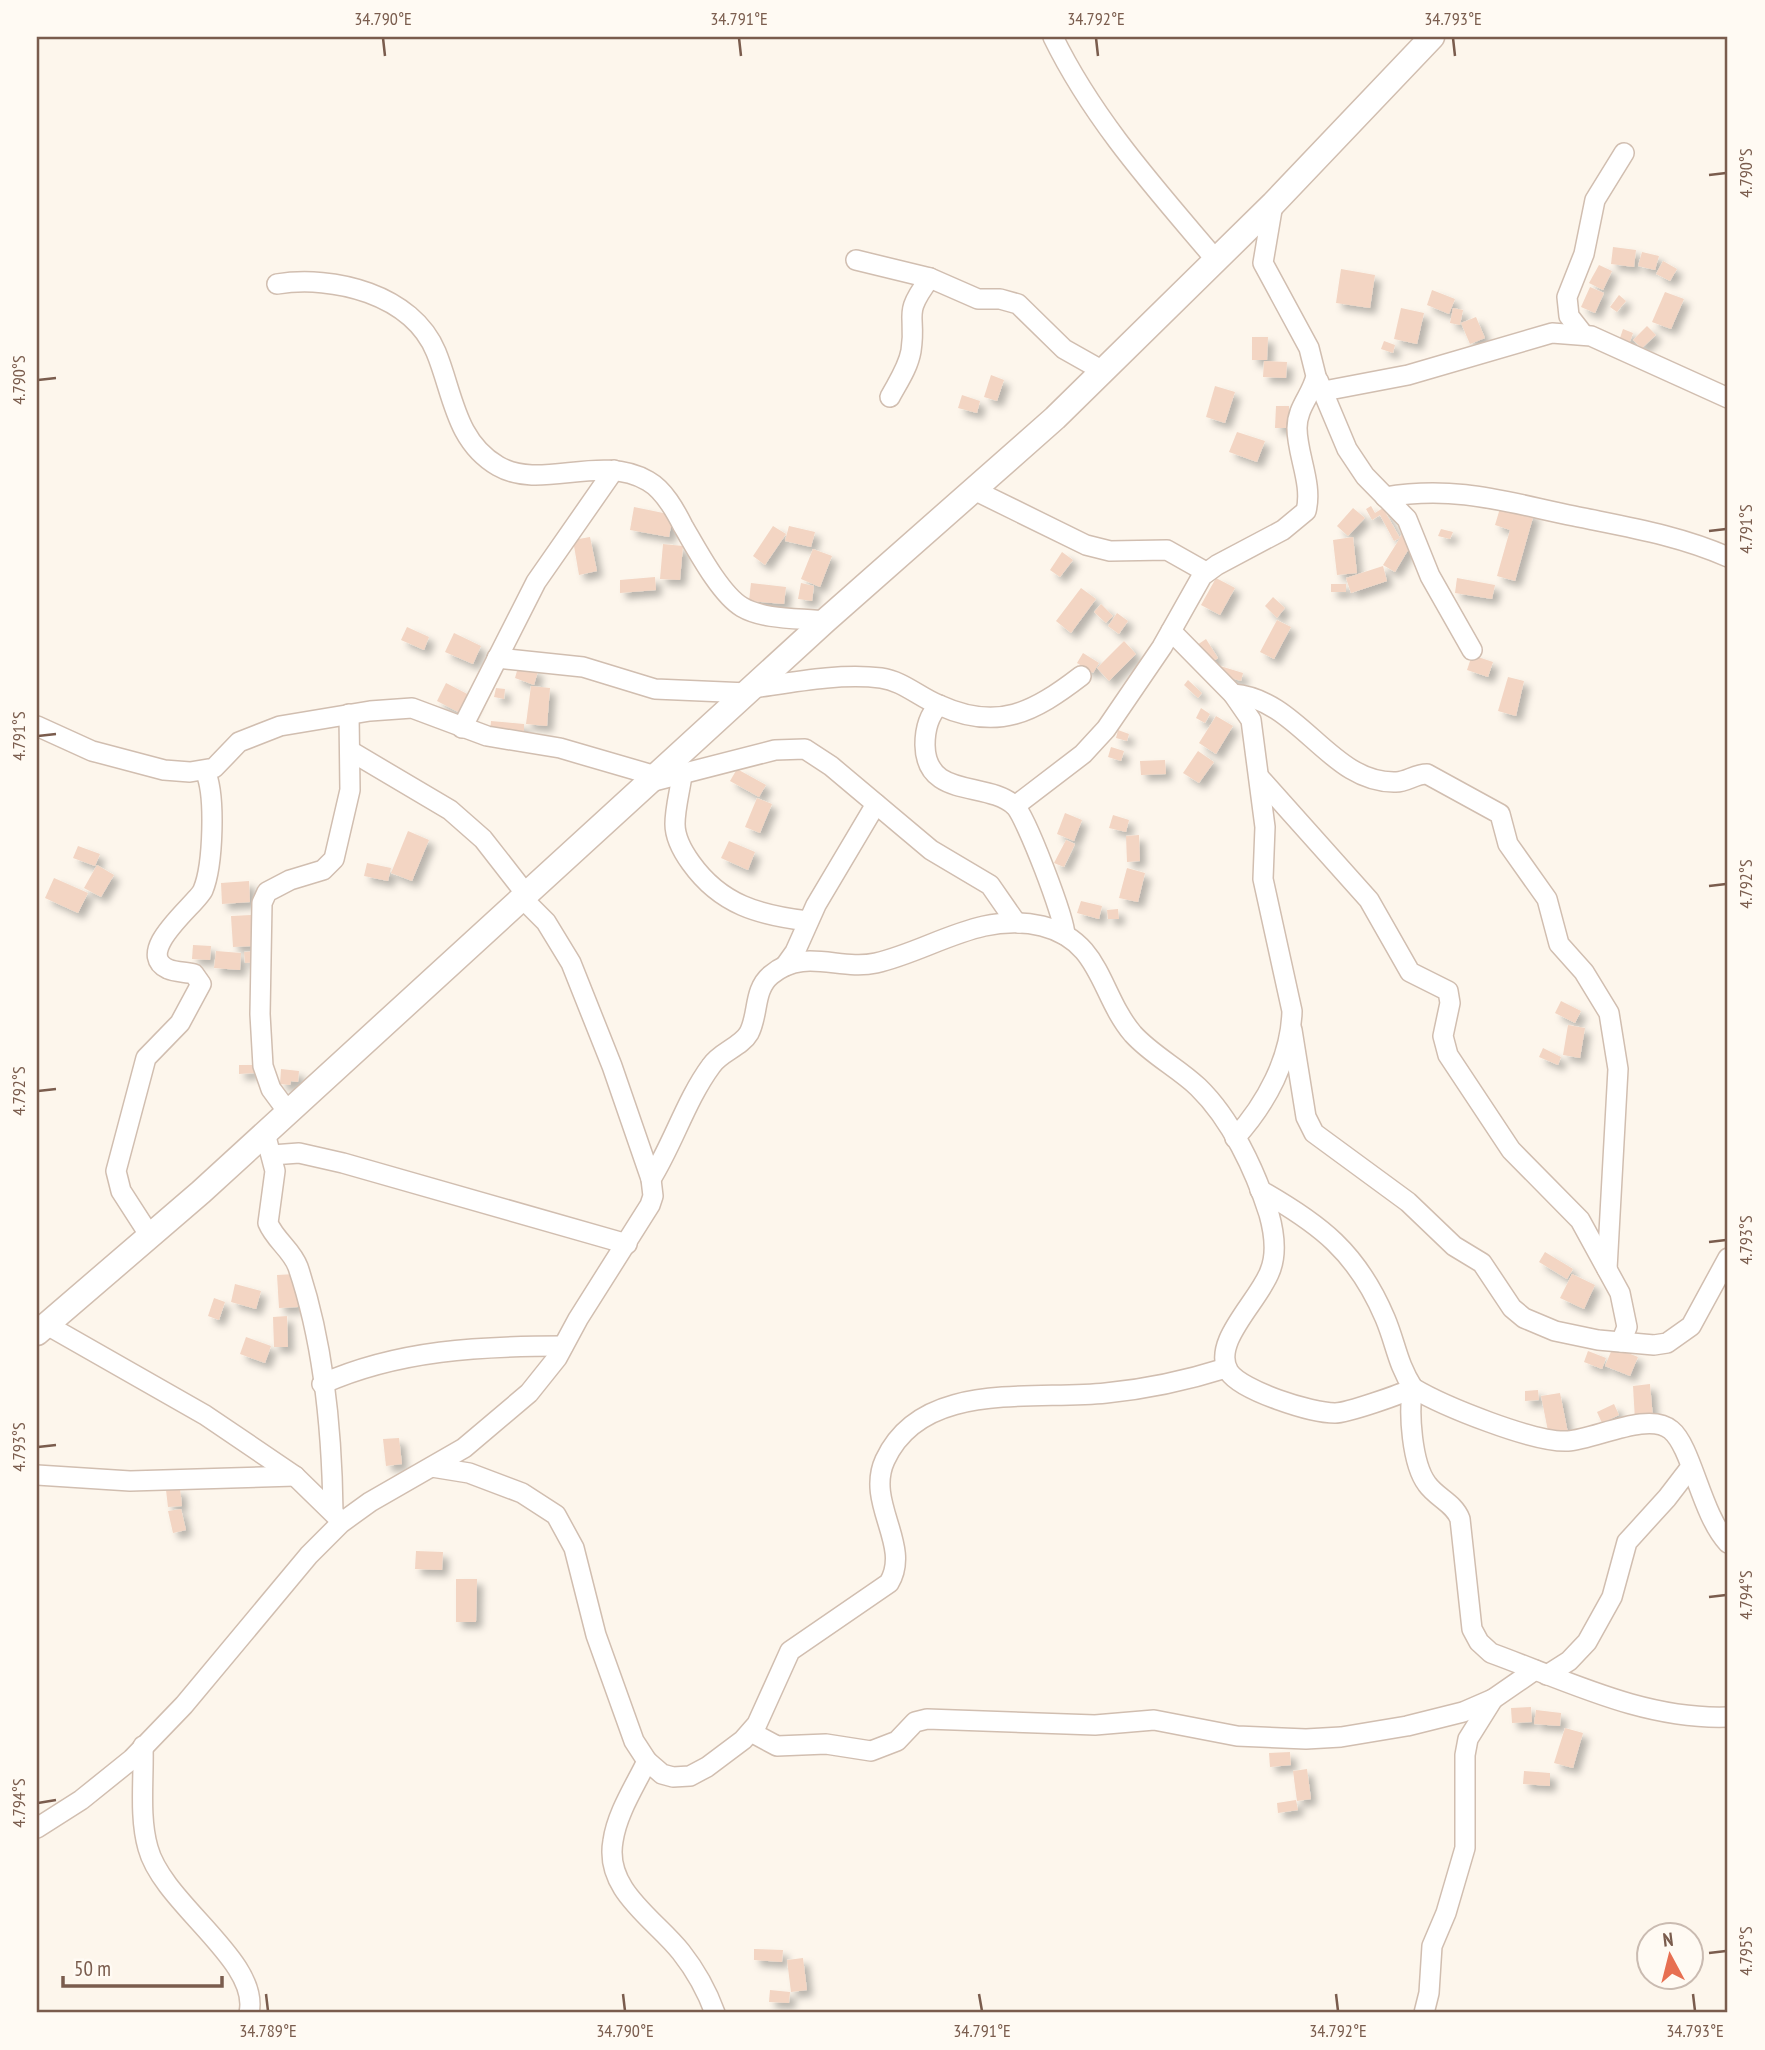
<svg xmlns="http://www.w3.org/2000/svg" width="1765" height="2050" font-family="'PT Sans Narrow',sans-serif">
<defs>
<filter id="shadow"><feDropShadow dx="6" dy="6" stdDeviation="3.5" flood-color="#0004"/></filter>
</defs>
<rect width="100%" height="100%" fill="#fdf6ec"/>
<!-- building -->
<g fill="#f3d5c3" filter="url(#shadow)">
<path d="M1613,247L1636,250L1634,267L1611,264Z"/>
<path d="M1642,252L1659,256L1655,270L1638,266Z"/>
<path d="M1663,261L1677,269L1670,281L1656,274Z"/>
<path d="M1599,265L1612,271L1603,290L1589,283Z"/>
<path d="M1341,269L1375,275L1370,308L1336,303Z"/>
<path d="M1590,287L1604,293L1595,313L1581,307Z"/>
<path d="M1432,290L1455,299L1449,314L1427,305Z"/>
<path d="M1665,292L1684,299L1671,329L1652,322Z"/>
<path d="M1619,295L1626,301L1617,312L1610,307Z"/>
<path d="M1401,308L1424,313L1417,344L1394,339Z"/>
<path d="M1453,308L1463,310L1460,325L1450,323Z"/>
<path d="M1476,317L1485,338L1470,344L1461,323Z"/>
<path d="M1647,326L1656,335L1642,348L1633,340Z"/>
<path d="M1623,329L1633,333L1629,344L1619,341Z"/>
<path d="M1252,337H1268L1267,360H1252Z"/>
<path d="M1384,341L1395,345L1393,353L1381,349Z"/>
<path d="M1264,361L1287,362L1286,378L1263,377Z"/>
<path d="M991,375L1004,380L997,401L984,397Z"/>
<path d="M1215,386L1235,392L1225,423L1206,417Z"/>
<path d="M962,395L980,401L977,413L958,408Z"/>
<path d="M1276,406H1289V428H1275Z"/>
<path d="M1237,432L1265,441L1257,462L1229,452Z"/>
<path d="M1501,505L1534,514L1515,581L1497,576L1510,530L1495,525Z"/>
<path d="M1371,506L1375,513L1383,508L1400,538L1402,533L1414,540L1395,572L1383,565L1400,538L1394,541L1380,515L1372,520L1366,509Z"/>
<path d="M634,507L673,515L669,537L630,530Z"/>
<path d="M1353,508L1365,518L1348,536L1337,526Z"/>
<path d="M773,526L786,534L765,565L753,556Z"/>
<path d="M789,526L815,532L811,547L785,541Z"/>
<path d="M1441,529L1453,532L1450,539L1438,536Z"/>
<path d="M590,537L597,571L579,575L573,540Z"/>
<path d="M1353,537L1357,573L1337,575L1333,540Z"/>
<path d="M663,544L683,546L680,580L660,579Z"/>
<path d="M813,549L832,556L820,587L801,579Z"/>
<path d="M1062,552L1073,560L1060,577L1050,570Z"/>
<path d="M1383,566L1387,581L1351,593L1346,578Z"/>
<path d="M655,577L656,590L620,593V580Z"/>
<path d="M1216,578L1235,588L1220,615L1201,605Z"/>
<path d="M1457,578L1495,585L1492,599L1455,593Z"/>
<path d="M751,583L786,587L784,604L749,601Z"/>
<path d="M801,583L814,586L812,601L798,599Z"/>
<rect x="1331" y="584" width="15" height="8"/>
<path d="M1081,588L1096,599L1071,633L1056,621Z"/>
<path d="M1273,597L1285,608L1277,618L1265,606Z"/>
<path d="M1101,604L1113,616L1106,623L1094,612Z"/>
<path d="M1117,613L1128,621L1119,634L1108,626Z"/>
<path d="M1277,620L1291,627L1274,659L1260,652Z"/>
<path d="M407,627L429,637L424,650L401,640Z"/>
<path d="M454,633L481,646L473,664L445,652Z"/>
<path d="M1206,639L1218,658L1209,664L1197,645Z"/>
<path d="M1124,641L1136,654L1109,681L1097,668Z"/>
<path d="M1083,653L1099,663L1093,673L1077,663Z"/>
<path d="M1472,655L1493,662L1488,677L1467,670Z"/>
<path d="M519,664L538,671L534,685L515,678Z"/>
<path d="M1220,666L1243,673L1241,681L1218,674Z"/>
<path d="M1508,677L1524,681L1516,716L1498,711Z"/>
<path d="M1188,680L1202,693L1198,698L1184,685Z"/>
<path d="M446,683L475,698L466,716L437,701Z"/>
<path d="M531,686L550,688L547,726L526,724Z"/>
<path d="M496,688L505,689L504,699L494,697Z"/>
<path d="M1201,708L1210,714L1205,723L1196,718Z"/>
<path d="M1216,716L1233,726L1216,754L1199,743Z"/>
<path d="M491,721L524,724V735L490,732Z"/>
<path d="M1118,730L1129,734L1127,741L1116,738Z"/>
<path d="M1111,747L1124,751L1121,761L1108,757Z"/>
<path d="M1198,751L1214,762L1199,783L1183,773Z"/>
<path d="M1165,760L1166,774L1141,775L1140,761Z"/>
<path d="M737,769L766,785L759,797L730,781Z"/>
<path d="M757,798L772,804L760,833L745,827Z"/>
<path d="M1065,813L1082,820L1074,841L1057,834Z"/>
<path d="M1113,815L1129,820L1126,832L1109,828Z"/>
<path d="M408,831L429,840L412,881L391,873Z"/>
<path d="M1139,835L1140,861L1127,862L1126,836Z"/>
<path d="M1066,840L1075,844L1064,867L1054,863Z"/>
<path d="M729,841L755,852L748,870L721,858Z"/>
<path d="M78,846L100,854L95,866L73,858Z"/>
<path d="M367,863L391,868L388,881L364,876Z"/>
<path d="M97,865L114,875L101,897L84,888Z"/>
<path d="M1127,868L1145,873L1138,902L1119,898Z"/>
<path d="M54,878L88,893L78,913L45,898Z"/>
<path d="M249,881L250,902L222,904L221,883Z"/>
<path d="M1081,901L1102,906L1099,919L1077,913Z"/>
<path d="M1118,909L1119,919H1108L1107,910Z"/>
<path d="M251,915L253,946L233,947L231,916Z"/>
<path d="M193,945L211,946L210,960L192,959Z"/>
<path d="M216,951L241,953L240,970L214,968Z"/>
<path d="M257,951L258,962L245,963L244,952Z"/>
<path d="M1561,1001L1581,1011L1575,1023L1555,1013Z"/>
<path d="M1568,1025L1585,1028L1580,1058L1563,1055Z"/>
<path d="M1543,1048L1561,1057L1558,1065L1539,1057Z"/>
<path d="M239,1065H254V1073L239,1074Z"/>
<path d="M281,1069L299,1071L298,1082L291,1081L290,1085L280,1084Z"/>
<path d="M1545,1252L1573,1269L1567,1279L1539,1262Z"/>
<path d="M295,1274L298,1307L279,1308L277,1275Z"/>
<path d="M1572,1274L1595,1285L1584,1309L1560,1298Z"/>
<path d="M235,1284L261,1291L256,1309L231,1302Z"/>
<path d="M214,1298L225,1302L219,1320L208,1316Z"/>
<path d="M287,1316L288,1347H274L273,1317Z"/>
<path d="M246,1337L271,1346L265,1363L240,1354Z"/>
<path d="M1613,1347L1638,1357L1630,1376L1605,1366Z"/>
<path d="M1588,1351L1606,1358L1602,1369L1584,1362Z"/>
<path d="M1650,1384L1653,1418L1635,1420L1633,1386Z"/>
<path d="M1538,1390L1539,1400L1525,1401V1391Z"/>
<path d="M1560,1393L1568,1433L1549,1436L1541,1396Z"/>
<path d="M1614,1404L1619,1415L1602,1423L1597,1412Z"/>
<path d="M399,1438L402,1464L386,1466L383,1439Z"/>
<path d="M180,1488L182,1506L168,1507L166,1490Z"/>
<path d="M181,1509L186,1530L173,1533L168,1511Z"/>
<path d="M416,1551L443,1552L442,1570L415,1569Z"/>
<path d="M456,1579H477L476,1622H456Z"/>
<path d="M1531,1707L1532,1722L1512,1723L1511,1708Z"/>
<path d="M1536,1710L1561,1713L1560,1726L1534,1724Z"/>
<path d="M1565,1728L1583,1733L1573,1768L1554,1763Z"/>
<path d="M1290,1752L1291,1765L1270,1767L1269,1753Z"/>
<path d="M1307,1769L1311,1799L1297,1801L1293,1771Z"/>
<path d="M1524,1771L1550,1773V1786L1523,1784Z"/>
<path d="M1296,1800L1298,1810L1278,1813L1277,1803Z"/>
<path d="M754,1949L783,1950L782,1962L754,1960Z"/>
<path d="M803,1958L807,1990L791,1992L787,1960Z"/>
<path d="M770,1990L790,1992L789,2003L769,2002Z"/>
</g>
<g fill="none" stroke-linecap="round" stroke-linejoin="round">
<!-- minor casing -->
<g stroke="#d1beb0" stroke-width="22">
<g id="minor">
<path d="M1053,37C1094,121 1156,189 1216,260"/>
<path d="M856,260L930,278L978,299H1000L1018,304L1064,349L1103,371"/>
<path d="M277,284C333,275 412,294 436,352C453,393 455,441 498,466C541,491 600,453 648,481C664,490 675,510 683,526C696,548 720,594 742,607C764,620 800,618 825,621"/>
<path d="M1583,334L1569,316L1567,297L1584,254L1595,200L1624,153"/>
<path d="M1318,380L1347,449L1365,476L1407,519L1430,576L1472,650"/>
<path d="M1324,391L1408,375L1552,333L1591,336L1728,398"/>
<path d="M890,397C898,382 908,368 911,351C917,312 901,317 930,278"/>
<path d="M974,490L1086,545L1110,551L1167,550L1206,572"/>
<path d="M1385,497C1456,485 1506,502 1574,516C1627,527 1678,535 1728,557"/>
<path d="M1171,631L1233,694L1251,720L1265,827L1263,879L1292,1011C1291,1058 1266,1104 1235,1138"/>
<path d="M497,658L583,667L655,689L748,693"/>
<path d="M753,688C794,682 840,673 881,678C903,681 919,697 939,705C998,732 1034,712 1081,676"/>
<path d="M1233,694C1300,699 1330,784 1396,782C1407,782 1415,774 1427,774L1500,814L1508,844L1547,899L1559,944L1584,972L1609,1013L1618,1069L1607,1269"/>
<path d="M939,705C928,716 925,730 925,745C926,800 987,780 1015,806C1026,817 1065,919 1065,935"/>
<path d="M37,726L92,751L164,770L190,772L214,768L239,742L280,726L370,711L412,708L487,736L560,748L656,776"/>
<path d="M462,728L536,582L614,470"/>
<path d="M352,752L450,810L483,839L526,894"/>
<path d="M682,775C680,791 675,808 675,824C675,838 683,852 691,863C721,905 759,915 808,921"/>
<path d="M1259,777L1369,900L1410,972L1448,991L1450,1003L1443,1036L1448,1055L1511,1150L1580,1220L1620,1293L1627,1327L1621,1342"/>
<path d="M650,782L775,750L805,749L831,766L931,850L990,885L1015,921L1019,923"/>
<path d="M1015,806L1083,754L1106,729L1162,647L1202,576L1217,565L1283,530L1306,511C1313,484 1297,455 1297,428C1297,407 1312,395 1316,376L1309,348L1263,263L1273,204"/>
<path d="M785,966L795,952L816,905L876,804"/>
<path d="M1292,1030L1306,1117L1314,1133L1408,1202L1454,1246L1482,1263L1512,1308L1524,1318L1555,1331L1598,1340L1654,1345L1667,1343L1691,1326L1728,1258"/>
<path d="M288,1112L271,1089L263,1066L260,1014L262,903L267,892L290,880L323,870L334,859L350,790L349,714"/>
<path d="M265,1133L275,1171L268,1223C275,1240 292,1250 298,1267C324,1344 332,1431 333,1512"/>
<path d="M272,1155L299,1153L343,1163L627,1244"/>
<path d="M651,1179C673,1144 686,1100 711,1066C720,1052 741,1047 749,1033C759,1014 753,990 771,975C804,947 839,971 876,963C932,950 981,911 1042,926C1102,941 1099,994 1133,1034C1152,1055 1178,1068 1198,1087C1231,1119 1255,1170 1269,1214C1274,1232 1277,1254 1270,1271C1260,1300 1210,1343 1229,1372C1242,1391 1311,1413 1335,1413C1347,1413 1402,1394 1413,1388C1443,1406 1534,1443 1568,1441C1596,1439 1649,1411 1671,1430C1692,1447 1701,1514 1728,1543"/>
<path d="M1260,1190C1320,1224 1357,1252 1385,1318C1396,1344 1397,1363 1413,1388C1408,1412 1412,1464 1427,1484C1437,1498 1454,1503 1460,1519L1472,1629L1479,1642L1491,1653C1568,1681 1644,1720 1728,1717"/>
<path d="M150,1236L121,1191L116,1171L146,1058L180,1023L201,984L194,974C186,972 175,972 168,969C132,952 198,903 203,890C213,866 216,794 205,771"/>
<path d="M47,1325L205,1415L295,1476L336,1516"/>
<path d="M322,1384C398,1350 481,1346 563,1346"/>
<path d="M432,1467L469,1473L522,1493L556,1515L574,1548L596,1635L634,1741L647,1761L662,1774L673,1777L690,1776L707,1767L743,1740L757,1724L790,1651L889,1583C912,1545 865,1503 885,1460C922,1379 1034,1401 1106,1393C1147,1389 1188,1380 1226,1368"/>
<path d="M37,1475L130,1481L295,1476"/>
<path d="M1547,1675L1569,1661L1587,1642L1612,1597L1627,1542L1667,1498L1690,1468"/>
<path d="M751,1732L777,1746L826,1744L871,1751L897,1741L915,1722L927,1719L1095,1725L1154,1720L1237,1736L1306,1739L1341,1737L1407,1726L1463,1712L1493,1699L1535,1670"/>
<path d="M143,1746C144,1779 139,1817 148,1848C163,1904 261,1961 249,2013"/>
<path d="M647,1761C635,1786 617,1813 613,1841C604,1890 655,1919 681,1952C696,1971 707,1991 715,2013"/>
<path d="M37,1828L81,1800L132,1759L184,1705L309,1555L341,1523L370,1502L464,1448L529,1393L557,1358L578,1319L650,1205L653,1196L651,1179L612,1066L571,963L546,922L522,898"/>
<path d="M1424,2013L1429,1993L1432,1946L1446,1913L1465,1848V1755L1468,1739L1493,1699"/>
</g>
</g>
<!-- tertiary casing -->
<g stroke="#d1beb0" stroke-width="27">
<path id="tertiary" d="M37,1333L201,1192L825,621L1055,418L1273,204L1432,37"/>
</g>
<!-- minor -->
<use href="#minor" stroke="#fff" stroke-width="19"/>
<!-- tertiary -->
<use href="#tertiary" stroke="#fff" stroke-width="24"/>
</g>
<!-- ticks -->
<path fill="none" stroke="#7a5c4d" stroke-width="2.5" d="M383,38L385,56M739,38L741,56M1096,38L1098,56M1453,38L1455,56M1709,175L1726,173M38,380L56,378M1709,531L1726,529M38,736L56,734M1709,886L1726,884M38,1091L56,1089M1709,1242L1726,1240M38,1447L56,1445M1709,1597L1726,1595M38,1803L56,1800M1709,1953L1726,1951M266,1994L268,2011M623,1994L625,2011M979,1994L982,2011M1336,1994L1338,2011M1693,1994L1695,2011"/>
<!-- border -->
<rect width="1765" height="2050" fill="none" stroke="#fffaf3" stroke-width="77"/>
<!-- north arrow -->
<g transform="translate(1670 1956) rotate(353)"><circle r="33" fill="#fffaf3" stroke="#cabbb1" stroke-width="2"/>
<path d="M0-5L12 26L0 18L-12 26Z" fill="#e76f51"/>
<text y="-10" font-size="19" font-weight="bold" text-anchor="middle" fill="#7a5c4d">N</text>
</g>
<!-- scale -->
<path d="M63 1976v10h159v-10" fill="none" stroke="#7a5c4d" stroke-width="3.5"/>
<text x="74" y="1976" font-size="21" fill="#7a5c4d" stroke="#fffaf3" stroke-width="5" paint-order="stroke">50 m</text>
<rect x="38" y="38" width="1688" height="1973" fill="none" stroke="#7a5c4d" stroke-width="2.5"/>
<g font-size="18" text-anchor="middle" fill="#7a5c4d">
<text x="383" y="25">34.790°E</text>
<text x="739" y="25">34.791°E</text>
<text x="1096" y="25">34.792°E</text>
<text x="1453" y="25">34.793°E</text>
<text transform="translate(1746 173) rotate(-90)" y="6">4.790°S</text>
<text transform="translate(19 380) rotate(-90)" y="6">4.790°S</text>
<text transform="translate(1746 529) rotate(-90)" y="6">4.791°S</text>
<text transform="translate(19 736) rotate(-90)" y="6">4.791°S</text>
<text transform="translate(1746 884) rotate(-90)" y="6">4.792°S</text>
<text transform="translate(19 1091) rotate(-90)" y="6">4.792°S</text>
<text transform="translate(1746 1240) rotate(-90)" y="6">4.793°S</text>
<text transform="translate(19 1447) rotate(-90)" y="6">4.793°S</text>
<text transform="translate(1746 1595) rotate(-90)" y="6">4.794°S</text>
<text transform="translate(19 1803) rotate(-90)" y="6">4.794°S</text>
<text transform="translate(1746 1951) rotate(-90)" y="6">4.795°S</text>
<text x="268" y="2037">34.789°E</text>
<text x="625" y="2037">34.790°E</text>
<text x="982" y="2037">34.791°E</text>
<text x="1338" y="2037">34.792°E</text>
<text x="1695" y="2037">34.793°E</text>
</g>
</svg>
